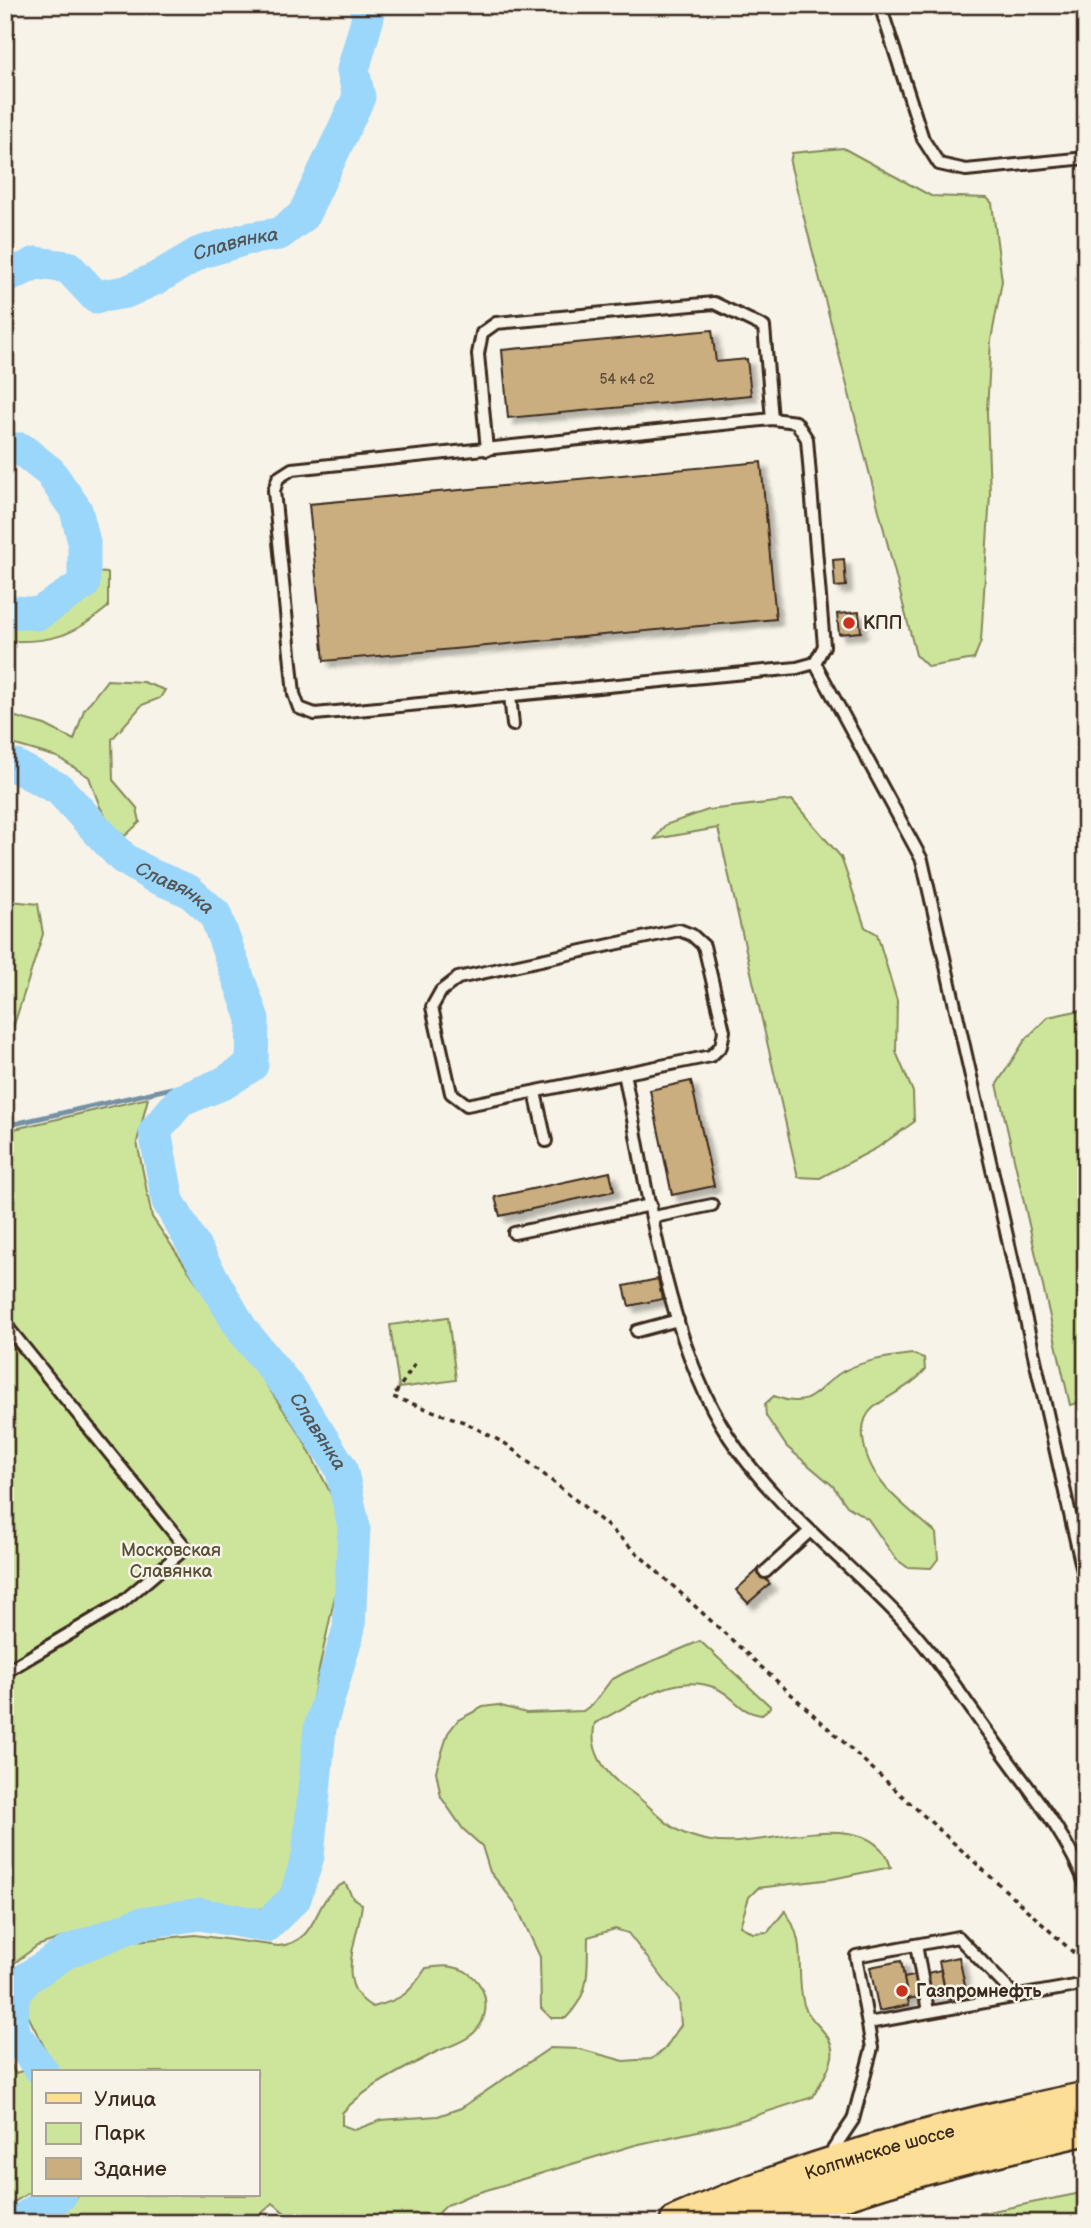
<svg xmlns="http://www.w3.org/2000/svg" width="1091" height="2228" font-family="'Balsamiq Sans',sans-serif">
<defs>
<filter id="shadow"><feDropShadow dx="6" dy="6" stdDeviation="2" flood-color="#0004"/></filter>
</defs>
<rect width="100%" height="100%" fill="#f7f3e8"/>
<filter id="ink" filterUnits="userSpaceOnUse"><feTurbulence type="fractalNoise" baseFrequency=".0143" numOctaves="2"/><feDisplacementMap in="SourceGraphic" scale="14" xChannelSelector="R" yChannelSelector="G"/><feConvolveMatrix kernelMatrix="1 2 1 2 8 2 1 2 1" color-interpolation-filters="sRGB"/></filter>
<g filter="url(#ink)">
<!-- green -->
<g fill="#cde59b" stroke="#84885c" stroke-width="2">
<path d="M843,148L931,196L987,198L992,203L1002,281L991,340L987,412L990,494L981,641L974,659L928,667L916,655L790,163L792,153Z"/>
<path d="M91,572L108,573V607C73,636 51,643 5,641V622C38,628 63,611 88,592Z"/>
<path d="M107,680L143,682L165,690L160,698L142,705L112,739L113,780L137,808L140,822L125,836L112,827L100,807L89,777L57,757L5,742V714L45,725L74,740L84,710Z"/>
<path d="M792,800L841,857L865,927L877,934L897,1001L896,1052L913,1092L914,1122L877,1148L820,1178L798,1177L718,828L655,839L665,825L708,810Z"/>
<path d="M11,901L38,904L43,934L5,1053V909Z"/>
<path d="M1086,1009V1401L1070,1405L997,1084L1025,1040L1048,1017Z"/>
<path d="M148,1098L137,1142L152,1217L302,1437L339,1510V1577L310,1711L303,1854L290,1884L272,1907L246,1911L204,1903L112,1921L37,1946L5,1970V1115L14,1129Z"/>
<path d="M448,1317L456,1380L399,1388L390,1325Z"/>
<path d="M912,1354L924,1358L925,1370C911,1387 890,1394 873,1408C864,1416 862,1426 863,1437C867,1482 905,1505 936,1533L938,1559L931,1568L907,1567L896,1559L868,1519L847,1506L833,1486L787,1447L766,1416L765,1404L774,1396C813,1412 816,1387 842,1372C864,1360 888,1357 912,1354Z"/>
<path d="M700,1641L771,1707L761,1715C737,1711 736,1697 716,1688C674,1670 631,1706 595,1723C588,1749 605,1775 627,1789C664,1814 662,1832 711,1841C762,1851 870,1800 891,1867L832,1879L758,1888L749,1897L740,1926L753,1933L768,1932L785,1911C809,1945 794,1970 804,2005C810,2024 836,2034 832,2057C830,2070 819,2085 813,2097L729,2124L635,2145L470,2195L447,2205L428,2223H297L273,2203L251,2223H36L80,2195H257V2072H57L25,2010L28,1994L43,1979L104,1948H113L126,1942L195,1935L278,1946C322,1942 311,1897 345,1883L353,1898L362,1904C359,1938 332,1986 373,2007C403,1999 409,1994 426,1968C441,1966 455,1964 468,1973C490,1987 492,2020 470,2036C461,2043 447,2047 436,2052C405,2069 366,2086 342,2113V2125L355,2130L381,2120L438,2116L461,2108L550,2048L580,2049L624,2061L651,2059L664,2050L681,2025L679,1999L628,1933L615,1929L588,1937C587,1971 592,1991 566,2018H551L541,2008L540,1957L515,1903L490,1872L482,1846L463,1829L441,1797L436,1771L448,1733L458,1720L483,1707L498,1705L526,1713L583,1711L594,1703L611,1680L624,1673Z"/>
<path d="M5,2052L15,2073L26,2070L33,2078V2190L5,2208Z"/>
<path d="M1086,2192V2223H933Z"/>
</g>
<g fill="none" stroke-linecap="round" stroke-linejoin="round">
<!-- stream -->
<path stroke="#7591a3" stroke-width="5" d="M5,1126L172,1088L192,1096"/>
<!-- river -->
<g stroke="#9bd6fb" stroke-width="33">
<path id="s1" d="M5,278L36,263L68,267L96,297L126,292L157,278L199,253L246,239L279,234L303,216L359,97L353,70L368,17L365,5"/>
<path d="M5,449H21L50,472L76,510L84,542V584L38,614L5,611"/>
<path id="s2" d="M5,766L13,765L59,789L123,858L151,875L189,891L215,914L253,1019L252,1065L224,1083L180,1101L155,1131L168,1201L242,1330L293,1393L341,1468L354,1527L349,1628L320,1728L308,1856L295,1898L266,1926L200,1914L141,1923L67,1952L27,1978L13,1996L12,2031L43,2072"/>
<path d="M16,2223L61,2195"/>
</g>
</g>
<!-- building -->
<g fill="#caae7f" stroke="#3b2a1e" stroke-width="2" filter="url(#shadow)">
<path d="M712,330L716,362L747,359L751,395L508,418L502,350Z"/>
<path d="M761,462L776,619L324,661L309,504Z"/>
<path d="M844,559L846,586L835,587L833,560Z"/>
<path d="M859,612L861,632L839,634L837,614Z"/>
<path d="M691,1081L714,1186L672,1195L650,1090Z"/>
<path d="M610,1172L614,1191L500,1216L495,1197Z"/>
<path d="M658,1279L662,1299L629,1306L624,1286Z"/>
<path d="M758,1570L770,1584L748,1603L736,1590Z"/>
<path d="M959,1957L967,1995L947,1999L939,1961Z"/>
<path d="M901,1961L909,2005L879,2011L870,1967Z"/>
<path d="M941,1970L945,1992L908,1999L904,1978Z"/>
</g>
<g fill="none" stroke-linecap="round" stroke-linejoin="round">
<!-- lane casing -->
<g stroke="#3b2a1e" stroke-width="16">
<g id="lane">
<path d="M880,5L923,139L939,164L966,170L1086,158"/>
<path d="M487,450L478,354L482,333L496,323L714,303L764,327L772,419"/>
<path d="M815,663L797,668L315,714L299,708L294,694L274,491L278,478L292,469L772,419L796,422L807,439L824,646L815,663L922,860L1086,1585"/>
<path d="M510,695L513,725"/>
<path d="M679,930L692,935L704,946L724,1031L721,1046L711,1056L467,1105L451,1093L432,1007L441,991L458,978Z"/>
<path d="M624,1073C647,1184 666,1342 729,1437C777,1510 848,1561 907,1625C939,1660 965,1701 993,1739C1026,1786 1066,1831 1086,1886"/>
<path d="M535,1092L546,1141"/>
<path d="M654,1217L712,1205"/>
<path d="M514,1233L651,1205"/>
<path d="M5,1324L186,1548L121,1603L5,1672"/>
<path d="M637,1331L678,1320"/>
<path d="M765,1572L810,1531"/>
<path d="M916,1945L928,2011"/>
<path d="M868,2023L1086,1984"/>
<path d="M830,2154L853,2120L872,2048L856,1956L958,1937L1014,1995"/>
</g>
</g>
<!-- primary casing -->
<g stroke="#3b2a1e" stroke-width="40">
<g id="primary">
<path id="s3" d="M678,2223C808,2166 947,2129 1086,2100"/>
<path d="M759,2223C868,2179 971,2153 1086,2127"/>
</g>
</g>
<!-- path -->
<path stroke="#3b2a1e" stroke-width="3.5" stroke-dasharray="5 5" stroke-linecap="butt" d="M415,1364L393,1397L464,1422L506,1444L603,1522L1086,1964"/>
<!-- lane -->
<use href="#lane" stroke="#f7f3e8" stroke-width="10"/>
<!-- primary -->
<use href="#primary" stroke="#fdde96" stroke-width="35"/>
</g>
</g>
<!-- markers -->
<g fill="#c8321e" stroke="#f7f3e8" stroke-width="2.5">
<circle cx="849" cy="623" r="7"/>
<circle cx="902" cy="1991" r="7"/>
</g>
<g text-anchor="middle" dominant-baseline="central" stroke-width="5" stroke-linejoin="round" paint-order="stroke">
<!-- number labels -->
<g font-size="14" fill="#5f4b36">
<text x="627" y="379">54 к4 с2</text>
</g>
<!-- poi labels -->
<g font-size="18" font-weight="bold" fill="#3b2a1e" stroke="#f7f3e8" text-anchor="start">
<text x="863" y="623">КПП</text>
<text x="916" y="1991">Газпромнефть</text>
</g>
<!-- park labels -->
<g font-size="18" fill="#584f37" stroke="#f7f3e8">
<text x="171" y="1550">Московская<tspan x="171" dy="21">Славянка</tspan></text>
</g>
<!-- street labels -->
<g font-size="18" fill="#3b2a1e" stroke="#f7f3e8">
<text stroke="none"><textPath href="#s3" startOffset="214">Колпинское шоссе</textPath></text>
</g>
<!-- water labels -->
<g font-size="19" font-style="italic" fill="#535555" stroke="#f7f3e8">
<text stroke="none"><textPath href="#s1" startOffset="259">Славянка</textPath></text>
<text stroke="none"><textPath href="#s2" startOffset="214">Славянка</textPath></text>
<text stroke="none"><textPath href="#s2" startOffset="887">Славянка</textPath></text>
</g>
</g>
<!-- margin -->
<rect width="1091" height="2228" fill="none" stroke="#f7f3e8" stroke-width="28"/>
<rect x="14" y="14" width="1063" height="2200" fill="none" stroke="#3b2a1e" stroke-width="2.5" filter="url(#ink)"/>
<!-- legend -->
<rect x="32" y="2070" width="228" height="126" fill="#f7f3e8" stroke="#aca397" stroke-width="2"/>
<rect x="46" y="2093" width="35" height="10" fill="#fdde96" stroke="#aca397" stroke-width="2"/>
<text x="94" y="2106" font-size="21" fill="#3b2a1e">Улица</text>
<rect x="46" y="2123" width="35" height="21" fill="#cde59b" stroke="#aca397" stroke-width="2"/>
<text x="94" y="2140" font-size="21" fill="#3b2a1e">Парк</text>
<rect x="46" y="2158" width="35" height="21" fill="#caae7f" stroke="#aca397" stroke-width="2"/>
<text x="94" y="2176" font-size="21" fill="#3b2a1e">Здание</text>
</svg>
